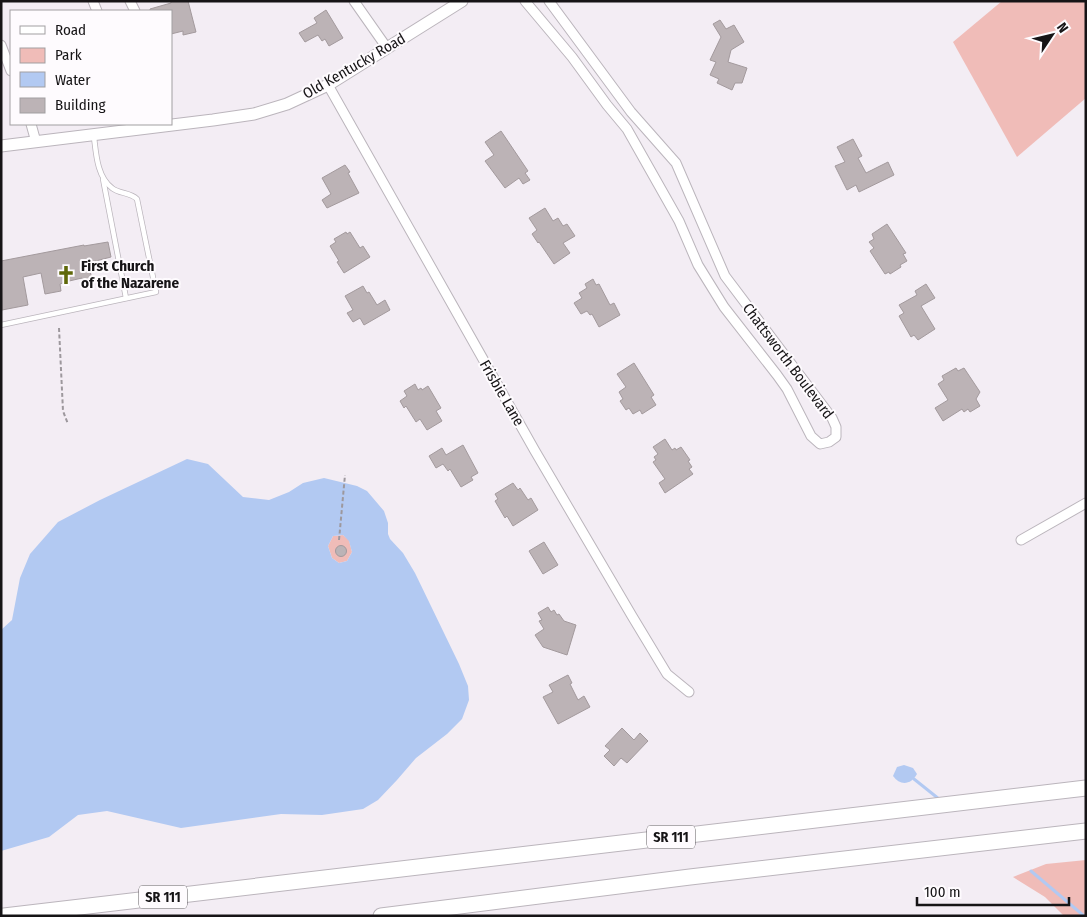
<svg xmlns="http://www.w3.org/2000/svg" width="1087" height="917" font-family="'Fira Sans Condensed',sans-serif">
<rect width="100%" height="100%" fill="#f3edf4"/>
<!-- green -->
<g fill="#f0bcb8">
<path d="M1002,1H1086V98L1017,157L953,42Z"/>
<path d="M343,535L349,540L352,552L347,561L339,563L332,558L328,546L333,536Z"/>
<path d="M1086,860V916H1064L1045,897L1013,877L1046,864Z"/>
</g>
<!-- water -->
<g fill="#b2c9f2" fill-rule="evenodd">
<path d="M187,459L208,464L243,497L269,500L289,492L303,483L324,478L357,486L367,491L384,511L388,523V534L390,539L403,553L415,573L459,664L468,686L469,700L462,719L447,734L416,758L397,780L378,800L363,809L322,815L281,814L181,828L107,811L78,815L49,837L1,851V630L12,620L20,578L30,554L58,522L100,500ZM343,535L349,541L352,552L347,561L339,563L332,558L328,546L333,536Z"/>
<path d="M904,765L913,768L917,774C911,785 900,786 893,776L897,767Z"/>
</g>
<g fill="none" stroke-linecap="round" stroke-linejoin="round">
<!-- stream -->
<g stroke="#b2c9f2" stroke-width="3">
<path d="M914,779L939,799"/>
<path d="M1031,871L1084,916"/>
</g>
</g>
<!-- building -->
<g fill="#bcb3b6" stroke="#a39a9d">
<path d="M171,1H188L196,32L183,35V31L171,34V11H150V9L171,3Z"/>
<path d="M326,10L343,38L329,46L325,39L322,41L318,35L305,42L299,33L317,23L314,18Z"/>
<path d="M720,20L726,29L734,25L744,42L731,50L728,62L747,68L742,83H735L732,90L717,83L719,79L710,75L716,62L710,60L721,37L713,24Z"/>
<path d="M501,131L528,171L525,173L530,180L523,184L519,178L505,188L485,161L494,155L485,142Z"/>
<path d="M853,139L862,156L858,158L866,173L888,162L894,175L859,192L856,185L847,190L835,166L845,162L837,147Z"/>
<path d="M345,165L350,172L348,173L359,193L327,208L322,200L331,194L322,178Z"/>
<path d="M545,208L553,221L558,218L563,226L567,224L575,236L563,243L570,253L554,264L539,242L538,243L532,234L537,230L529,218Z"/>
<path d="M887,224L906,253L903,254L907,261L900,265L901,267L890,274L889,272L885,274L870,251L874,248L869,242L874,239L872,234Z"/>
<path d="M346,232L347,234L350,232L360,248L363,246L370,257L344,273L337,262L339,261L330,246L336,242L334,239Z"/>
<path d="M108,242L111,257L88,263L92,279L83,281L82,278L65,282L60,284L61,291L45,294L41,273L23,277L28,305L2,310L1,261L84,245V246Z"/>
<path d="M593,279L596,285L599,284L610,305L614,303L620,315L599,327L592,314L590,315L587,311L581,314L574,303L582,298L579,293L587,288L585,284Z"/>
<path d="M926,284L935,298L921,306L935,329L918,340L914,335L911,337L899,316L904,313L899,305L917,295L915,291Z"/>
<path d="M363,286L367,293L369,292L377,305L385,300L390,310L364,325L360,318L353,322L347,313L353,310L345,296Z"/>
<path d="M634,363L654,395L651,397L656,405L642,414L640,410L633,414L629,408L626,410L620,401L623,399L619,392L626,387L617,374Z"/>
<path d="M956,368L958,371L964,368L980,392L976,399L980,406L970,412L968,409L964,412L962,409L943,421L935,408L948,400L938,384L944,380L942,376Z"/>
<path d="M415,384L418,390L421,388L422,390L428,386L441,408L436,411L442,421L427,430L420,419L416,422L406,406L404,408L400,401L407,396L404,391Z"/>
<path d="M665,439L672,450L675,448L676,450L681,447L690,460L688,461L692,467L689,469L693,474L665,493L659,483L665,479L653,462L656,460L654,457L658,454L653,447Z"/>
<path d="M463,445L478,473L471,477L473,480L461,487L450,469L448,471L443,464L436,468L429,456L442,448L446,455Z"/>
<path d="M513,483L518,490L520,488L528,500L531,498L538,510L513,526L507,516L505,518L495,501L498,499L495,494Z"/>
<path d="M544,542L558,565L543,574L529,551Z"/>
<circle cx="341" cy="551" r="5.5"/>
<path d="M548,607L551,612L554,610L557,615L559,614L564,621L576,625L567,655L543,647L535,635L544,629L539,621L542,620L538,613Z"/>
<path d="M568,675L572,683L570,684L578,700L584,696L590,707L558,724L543,697L553,692L549,685Z"/>
<path d="M622,728L634,740L640,733L648,741L627,763L621,758L614,766L604,756L610,750L605,746Z"/>
</g>
<g fill="none" stroke-linecap="round" stroke-linejoin="round">
<!-- lane casing -->
<g stroke="#bbb5bc" stroke-width="6">
<g id="lane">
<path d="M103,179L126,298"/>
<path d="M1,325L156,292L137,199C130,192 119,194 112,188C97,177 96,153 94,137"/>
</g>
</g>
<!-- street casing -->
<g stroke="#bbb5bc" stroke-width="11">
<g id="street">
<path d="M93,1L97,11"/>
<path d="M130,1L135,11"/>
<path d="M354,1L387,48"/>
<path d="M525,1L572,57L607,105L627,129L679,221L698,265L724,307L777,375L787,389L811,436L820,444L829,442L836,437V427L832,418L725,276L676,163L631,112L549,1"/>
<path d="M1,45L11,71"/>
<path d="M328,85L535,451L632,616L667,674L689,692"/>
<path d="M31,124L36,142"/>
<path d="M1021,540L1086,503"/>
</g>
</g>
<!-- secondary casing -->
<g stroke="#bbb5bc" stroke-width="13">
<path id="secondary" d="M1,146L213,120L254,114L287,104L328,85L462,1"/>
</g>
<!-- highway casing -->
<g stroke="#bbb5bc" stroke-width="17">
<g id="highway">
<path d="M4,916L1086,788"/>
<path d="M381,916L690,877L1086,831"/>
</g>
</g>
<!-- path -->
<g stroke="#9d989d" stroke-width="2" stroke-dasharray="4 2.5" stroke-linecap="butt">
<path d="M59,328L63,411L68,424"/>
<path d="M339,540L345,475"/>
</g>
<!-- lane -->
<use href="#lane" stroke="#fff" stroke-width="4.5"/>
<!-- street -->
<use href="#street" stroke="#fff" stroke-width="9"/>
<!-- secondary -->
<use href="#secondary" stroke="#fff" stroke-width="11"/>
<!-- highway -->
<use href="#highway" stroke="#fff" stroke-width="15"/>
</g>
<!-- icons -->
<defs>
<g id="church-bare" transform="scale(1.5)"><path d="M-1.2-6h2.4v3.5h3.3v2.4h-3.3V6h-2.4V-.1h-3.3v-2.4h3.3Z" fill="#5f680a" stroke="#fefbfe" stroke-width="2.5" paint-order="stroke"/></g>
</defs>
<g fill-rule="evenodd">
<use href="#church-bare" x="66" y="275"/>
</g>
<g text-anchor="middle" dominant-baseline="central" stroke-width="4" stroke-linejoin="round" paint-order="stroke">
<!-- shield labels -->
<g fill="#fefbfe" stroke="#5c595c" stroke-width="1">
<rect x="647" y="825.5" width="48" height="23" rx="4"/>
<rect x="139" y="885.5" width="48" height="23" rx="4"/>
</g>
<g font-size="14" font-weight="bold" fill="#161416">
<text x="671" y="837">SR 111</text>
<text x="163" y="897">SR 111</text>
</g>
<!-- street labels -->
<g font-size="15" fill="#161416" stroke="#fefbfe">
<text transform="translate(354 66) rotate(-30)">Old Kentucky Road</text>
<text transform="translate(788 361) rotate(53)">Chattsworth Boulevard</text>
<text transform="translate(502 393) rotate(60)">Frisbie Lane</text>
</g>
<!-- poi labels -->
<g font-size="15" font-weight="bold" fill="#161416" stroke="#fefbfe" text-anchor="start">
<text x="81" y="266">First Church<tspan x="81" dy="17">of the Nazarene</tspan></text>
</g>
</g>
<!-- border -->
<rect width="1087" height="917" fill="none" stroke="#161416" stroke-width="5"/>
<!-- legend -->
<rect x="10" y="10" width="162" height="115" fill="#fefbfe" stroke="#a19fa1"/>
<rect x="20" y="26" width="25" height="8" fill="#ffffff" stroke="#a19fa1"/>
<text x="55" y="35" font-size="15" fill="#161416">Road</text>
<rect x="20" y="48" width="25" height="15" fill="#f0bcb8" stroke="#a19fa1"/>
<text x="55" y="60" font-size="15" fill="#161416">Park</text>
<rect x="20" y="72" width="25" height="15" fill="#b2c9f2" stroke="#a19fa1"/>
<text x="55" y="85" font-size="15" fill="#161416">Water</text>
<rect x="20" y="98" width="25" height="15" fill="#bcb3b6" stroke="#a19fa1"/>
<text x="55" y="110" font-size="15" fill="#161416">Building</text>
<!-- north arrow -->
<g transform="translate(1052 35) rotate(55)" stroke="#fefbfe" stroke-width="4" paint-order="stroke">
<path d="M0-4L9 19L0 12L-9 19Z" fill="#161416"/>
<text y="-8" font-size="14" font-weight="bold" text-anchor="middle" fill="#161416">N</text>
</g>
<!-- scale -->
<path d="M917 897v8h152v-8" fill="none" stroke="#161416" stroke-width="2.5"/>
<text x="924" y="897" font-size="15" fill="#161416" stroke="#fefbfe" stroke-width="4" paint-order="stroke">100 m</text>
</svg>
